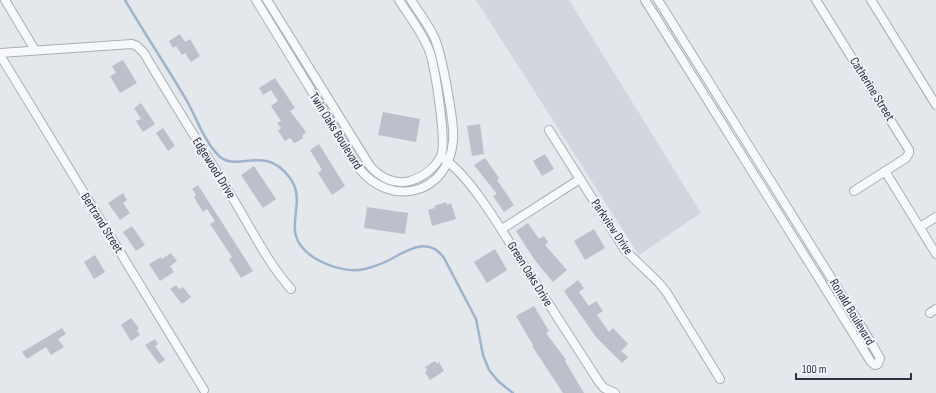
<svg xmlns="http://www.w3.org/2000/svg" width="936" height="393" font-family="'Sofia Sans Condensed',sans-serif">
<rect width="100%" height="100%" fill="#e4e7ec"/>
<!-- built -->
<path fill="#d2d6de" d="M476,0H569L701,213L639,255Z"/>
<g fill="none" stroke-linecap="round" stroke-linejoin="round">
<!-- stream -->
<path stroke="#9fb4cc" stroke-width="2.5" d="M125,0C145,34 167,67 187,101C197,119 204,141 219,156C237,173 265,143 290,178C310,206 276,232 313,257C327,266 348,273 365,269C372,267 379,265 385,262C404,253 427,234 444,258L476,319L483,355L489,370L498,381L513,393"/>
</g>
<!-- building -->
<g fill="#bbc0ca">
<path d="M180,34L185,42L190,39L200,56L191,62L185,53L182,55L176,46L173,48L169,41Z"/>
<path d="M123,60L137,83L120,93L110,76L116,73L112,66Z"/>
<path d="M275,78L295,108L290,111L306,132L302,136L303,138L297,142L294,143L290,138L285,141L278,131L281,128L277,123L281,121L271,106L278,101L271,90L263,95L259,88Z"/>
<path d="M141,103L155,124L143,132L136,121L141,119L134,108Z"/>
<path d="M383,112L420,119L416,142L378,135Z"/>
<path d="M480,124L484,154L472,156L467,126Z"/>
<path d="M163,128L175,146L168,151L156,133Z"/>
<path d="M319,144L345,186L332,195L318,173L322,170L310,150Z"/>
<path d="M545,154L554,169L542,176L533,161Z"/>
<path d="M485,158L499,178L497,180L514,205L504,212L493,196L497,194L474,165Z"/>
<path d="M254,166L276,199L263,208L241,175Z"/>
<path d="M198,185L253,271L241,278L229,259L232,257L210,224L215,221L207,209L203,212L194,197L196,195L192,189Z"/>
<path d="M123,193L127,200L123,203L130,213L120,220L108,203Z"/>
<path d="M446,202L447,205L451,203L456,219L432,226L428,210L435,208L434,206Z"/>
<path d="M367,207L408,213L405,234L364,228Z"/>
<path d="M528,223L539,239L544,236L548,242L545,245L567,270L553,282L534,259L516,231Z"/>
<path d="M132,226L145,245L136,251L123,232Z"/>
<path d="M594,229L605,248L585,260L574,241Z"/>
<path d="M495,249L507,270L487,283L474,262Z"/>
<path d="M171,253L177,261L170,266L174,272L160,281L149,264L161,257L162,259Z"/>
<path d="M95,255L105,272L94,279L84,262Z"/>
<path d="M578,280L584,288L579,292L589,306L596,301L603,311L597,315L609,332L613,328L628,344L621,351L628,357L622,363L596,337L564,291Z"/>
<path d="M176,285L179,289L183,287L191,297L182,304L170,289Z"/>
<path d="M534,306L549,331L546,333L566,360L565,361L584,393H563L532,346L533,345L516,316Z"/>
<path d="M131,318L139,328L137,330L140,335L131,341L121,325Z"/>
<path d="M62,328L66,334L58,339L64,347L51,355L46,347L27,359L22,352Z"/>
<path d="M155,339L158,344L155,346L165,360L159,364L145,345Z"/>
<path d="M435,361L437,364L439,362L444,371L430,380L425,372L427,370L425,367Z"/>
</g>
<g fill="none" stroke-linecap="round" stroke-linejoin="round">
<!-- minor casing -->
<g stroke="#a9aeb7" stroke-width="10">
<g id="minor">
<path d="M5,0L35,50"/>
<path d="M256,0L358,167C390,209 448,195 453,141C455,124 442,56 435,39C429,25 419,13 411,0"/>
<path d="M267,0L370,166C380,178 395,185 410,181C423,177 435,168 441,156C447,142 435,66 429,50C422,32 409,16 399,0"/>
<path d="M645,0L871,362L875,365L878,364L880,358L863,329L658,0"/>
<path d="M816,0L909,150V153L906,158L854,191"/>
<path d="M871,0L936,105"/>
<path d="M0,53L132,44L137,46L144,53C173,103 205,152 235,202C253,232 268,263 291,289"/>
<path d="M0,55L204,390"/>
<path d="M549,130L625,250L659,283L667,293L720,379"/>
<path d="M444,159C470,176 501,229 518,256C545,298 572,340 599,382L604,388L615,393"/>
<path d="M885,171L936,254"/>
<path d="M920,227L936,217"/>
<path d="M502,229L580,179"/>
<path d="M930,313L936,309"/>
</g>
</g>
<!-- minor -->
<use href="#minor" stroke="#f7f8fa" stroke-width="8"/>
</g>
<g text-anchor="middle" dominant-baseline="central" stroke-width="4" stroke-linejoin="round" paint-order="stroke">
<!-- street labels -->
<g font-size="13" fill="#2b3445" stroke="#f4f6f9">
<text transform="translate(872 89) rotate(58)">Catherine Street</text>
<text transform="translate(336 131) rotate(58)">Twin Oaks Boulevard</text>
<text transform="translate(214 168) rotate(58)">Edgewood Drive</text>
<text transform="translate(102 223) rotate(58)">Bertrand Street</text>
<text transform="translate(612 227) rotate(56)">Parkview Drive</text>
<text transform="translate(530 274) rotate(58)">Green Oaks Drive</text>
<text transform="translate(852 312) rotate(59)">Ronald Boulevard</text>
</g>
</g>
<!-- scale -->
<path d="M796 373v6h115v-6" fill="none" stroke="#2b3445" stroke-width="2"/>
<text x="802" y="373" font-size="12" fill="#2b3445" stroke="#f4f6f9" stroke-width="3" paint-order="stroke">100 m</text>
</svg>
